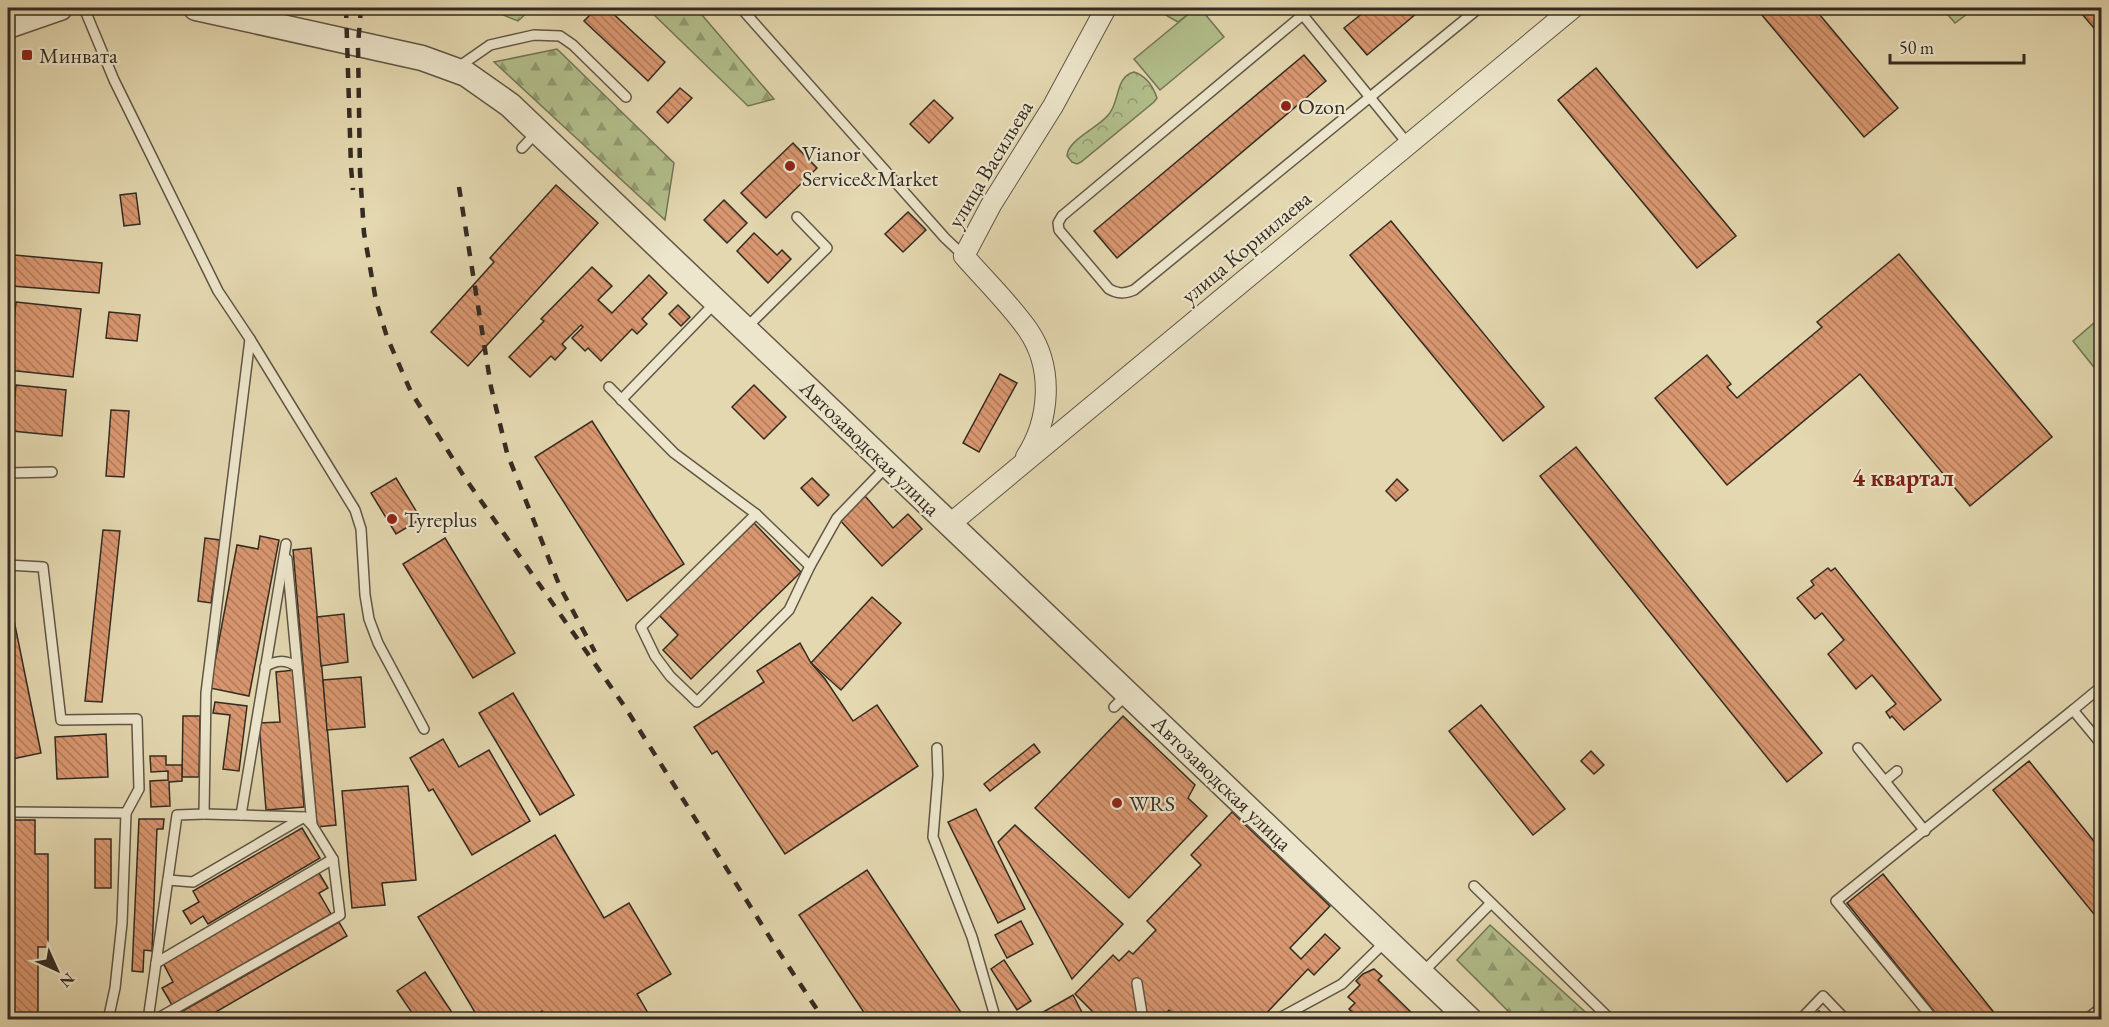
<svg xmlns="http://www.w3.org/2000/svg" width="2109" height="1027" font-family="'EB Garamond',serif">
<defs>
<pattern id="forest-firs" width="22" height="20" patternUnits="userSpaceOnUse" patternTransform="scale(1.5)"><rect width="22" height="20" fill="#b2bf8c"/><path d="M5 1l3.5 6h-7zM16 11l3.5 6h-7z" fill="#929b72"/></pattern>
<pattern id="park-crowns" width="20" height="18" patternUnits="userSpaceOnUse" patternTransform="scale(1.5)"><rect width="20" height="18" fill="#b2bf8c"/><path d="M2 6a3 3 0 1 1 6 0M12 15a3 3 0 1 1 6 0" fill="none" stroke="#929b72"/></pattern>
<pattern id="building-back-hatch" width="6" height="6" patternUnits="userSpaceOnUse" patternTransform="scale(1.5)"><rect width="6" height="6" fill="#d99770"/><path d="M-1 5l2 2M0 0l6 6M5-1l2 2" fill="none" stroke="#b17b5c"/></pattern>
</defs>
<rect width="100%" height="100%" fill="#e4d8b0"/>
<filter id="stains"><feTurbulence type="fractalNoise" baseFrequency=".00333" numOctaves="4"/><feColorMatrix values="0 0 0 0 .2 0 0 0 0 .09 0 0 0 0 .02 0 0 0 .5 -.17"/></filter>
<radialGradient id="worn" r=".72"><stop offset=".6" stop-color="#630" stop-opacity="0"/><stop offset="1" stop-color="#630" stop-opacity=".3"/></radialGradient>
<!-- forest -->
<g fill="url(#forest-firs)" stroke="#737557" stroke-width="1.5">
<path d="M486,8H532L518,21Z"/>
<path d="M647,8H696L774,99L748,106Z"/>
<path d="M557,49L674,163L665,220L494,62Z"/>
<path d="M1490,925L1593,1019H1516L1457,960Z"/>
</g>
<!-- park -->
<g fill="url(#park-crowns)" stroke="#737557" stroke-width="1.5">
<path d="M1174,8H1196L1178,22L1164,14L1167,10L1171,11Z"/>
<path d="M1942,8H1975L1955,23Z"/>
<path d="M1134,72C1146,76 1153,86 1157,98L1154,102L1081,162L1077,164L1072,162L1067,156C1067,140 1100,127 1109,114C1120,101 1115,77 1134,72Z"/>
</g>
<!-- pitch -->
<g fill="#b2bf8c" stroke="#737557" stroke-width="1.5">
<path d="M1196,8H1200L1224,37L1160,90L1134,59Z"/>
<path d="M2101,317V376L2073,341Z"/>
</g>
<!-- building -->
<g fill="url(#building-back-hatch)" stroke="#342b22" stroke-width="1.5">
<path d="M597,8H607L665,62L648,81L584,21Z"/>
<path d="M1369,8H1423L1367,55L1344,28Z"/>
<path d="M1756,8H1814L1898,108L1864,137Z"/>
<path d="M2077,8H2102V37L2099,34Z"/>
<path d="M1304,55L1326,81L1117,258L1094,231Z"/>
<path d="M1596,68L1736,236L1697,268L1558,100Z"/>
<path d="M680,88L692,98L668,123L657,112Z"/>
<path d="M934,100L953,118L929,143L910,124Z"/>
<path d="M793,143L817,168L766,218L741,193Z"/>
<path d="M556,185L598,223L468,366L431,332L494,262L490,258Z"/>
<path d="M136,193L140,224L124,226L120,195Z"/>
<path d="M724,200L747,223L727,243L704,220Z"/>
<path d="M908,212L926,230L903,252L885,234Z"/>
<path d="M1391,221L1544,407L1503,441L1350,255Z"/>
<path d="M754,233L777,255L782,250L791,259L768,283L737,251Z"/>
<path d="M1899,254L2052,437L1970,506L1860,374L1727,485L1655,398L1707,355L1731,384L1727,387L1737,398L1822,327L1817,322Z"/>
<path d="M14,255L102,263L99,293L12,286Z"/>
<path d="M592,267L612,286L598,300L612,313L649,275L667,293L642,319L647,324L637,334L632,329L601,361L588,348L585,351L572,338L583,327L581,325L562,344L566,348L555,360L551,356L530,377L509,357L544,321L541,319Z"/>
<path d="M16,302L81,309L73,377L8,370V339H12Z"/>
<path d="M678,305L690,317L681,326L669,314Z"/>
<path d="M109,312L140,315L137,341L106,338Z"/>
<path d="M1000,374L1017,383L979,452L963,443Z"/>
<path d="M16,385L66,390L62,436L12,431Z"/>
<path d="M754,385L786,417L764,439L732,407Z"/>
<path d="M111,410L129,411L124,477L106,476Z"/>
<path d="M592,421L684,564L627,601L535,457Z"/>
<path d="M1576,447L1822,753L1787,782L1540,476Z"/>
<path d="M396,478L421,519L396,534L371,493Z"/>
<path d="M812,478L829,495L818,506L801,488Z"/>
<path d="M1397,479L1408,490L1396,501L1386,491Z"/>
<path d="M865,496L893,528L908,514L922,529L882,566L839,519Z"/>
<path d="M754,523L801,572L691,679L663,650L678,635L659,615Z"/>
<path d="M103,530L120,531L102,702L85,701Z"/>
<path d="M260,536L279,540L249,696L210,688L237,545L258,549Z"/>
<path d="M205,538L220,540L211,603L198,601Z"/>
<path d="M445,538L515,653L473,678L403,564Z"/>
<path d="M311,548L336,825L317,827L293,550Z"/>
<path d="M1828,568L1831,571L1835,568L1941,700L1904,730L1892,716L1890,718L1886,712L1896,704L1872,675L1856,689L1828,654L1844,640L1822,613L1815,619L1797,598L1814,585L1811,581Z"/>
<path d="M8,591L41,753L12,759L8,739Z"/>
<path d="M872,597L901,623L841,690L811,663Z"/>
<path d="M344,614L348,662L321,666L317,617Z"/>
<path d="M800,643L811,663L825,679L853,721L877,705L918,766L785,854L717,751L712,754L694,727L764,682L757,671Z"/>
<path d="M294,670L304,807L266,810L259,723L280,722L276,672Z"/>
<path d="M361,677L365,727L327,730L323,680Z"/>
<path d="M513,693L574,795L540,815L479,713Z"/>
<path d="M215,702L247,706L239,771L223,769L230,715L213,713Z"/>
<path d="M1481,705L1565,809L1533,835L1449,731Z"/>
<path d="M183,716H200L199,777H182Z"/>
<path d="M1123,716L1195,785L1188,798L1207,816L1129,898L1035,808Z"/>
<path d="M106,734L108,777L57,779L55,737Z"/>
<path d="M443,739L459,767L489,750L530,821L472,855L433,789L429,791L410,758Z"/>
<path d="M1034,744L1040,752L990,791L984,784Z"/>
<path d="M1591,751L1604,765L1594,774L1581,761Z"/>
<path d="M150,756H166V765H182V781L169,782L170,806L151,807L150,781L168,780V771L151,772Z"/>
<path d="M2029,761L2102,851V924L1993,790Z"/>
<path d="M408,786L416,880L382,883L385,905L352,908L342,791Z"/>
<path d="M976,809L1025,909L998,923L948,822Z"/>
<path d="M1232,812L1330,906L1290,948L1301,959L1325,934L1340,948L1314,975L1308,969L1260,1020H1171L1175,1016L1169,1010L1160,1020H1101L1075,994L1113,955L1119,961L1129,951L1133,954L1156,930L1147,921L1201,865L1191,855Z"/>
<path d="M139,819H164L163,829H157L152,951L144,950L143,972L132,971Z"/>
<path d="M8,820H35V854H48V947H38V1020H8Z"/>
<path d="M1015,825L1123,924L1072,979L998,842Z"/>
<path d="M302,828L320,858L208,924L203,916L191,924L183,911L199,902L193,891Z"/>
<path d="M555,835L604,918L629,903L671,974L637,994L652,1020H547L542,1011L527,1020L479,1019L418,917Z"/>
<rect x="95" y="839" width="16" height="49"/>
<path d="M867,870L966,1020H869L799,915Z"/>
<path d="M319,873L328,888L319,893L331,914L172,1005L162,988L173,982L163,963Z"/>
<path d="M1883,874L2000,1020H1941L1847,903Z"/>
<path d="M1021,921L1033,944L1007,958L995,935Z"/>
<path d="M339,922L347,936L202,1020H167Z"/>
<path d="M1004,960L1031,1001L1017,1010L991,969Z"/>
<path d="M1374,969L1382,976L1378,980L1419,1020H1360L1349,1009L1355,1003L1348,997L1360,985L1356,981L1363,974Z"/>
<path d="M425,972L457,1020H417L397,991Z"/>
<path d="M1073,995L1086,1020H1029L1068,998Z"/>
<path d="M1819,1011L1828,1020H1812Z"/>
</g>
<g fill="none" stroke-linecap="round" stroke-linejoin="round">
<!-- service casing -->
<g stroke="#605646" stroke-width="12">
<g id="service">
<path d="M84,8L114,80L218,291L250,339L355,510L361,529L365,595L369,619L378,643L424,729"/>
<path d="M741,8L945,238L964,256"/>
<path d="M1311,8L1062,216L1058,223L1059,230L1109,289C1118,294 1124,294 1134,290L1479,8"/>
<path d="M1302,14L1408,144"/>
<path d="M457,68L490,45L534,35L560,36L573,45L626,97"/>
<path d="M522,148L537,132"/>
<path d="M746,328L827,248L797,217"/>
<path d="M609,387L674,453L756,514L810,566"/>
<path d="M621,400L716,302"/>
<path d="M8,473L52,472"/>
<path d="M756,514L641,627L655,656L670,676L697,702L789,610L810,566L837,518L888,465"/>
<path d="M287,559L312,825"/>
<path d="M8,565L43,567L61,720L137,719L139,789L126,813L122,923L115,988L108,1020"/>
<path d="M265,667C276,660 286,659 297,667"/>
<path d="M2102,686L2073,710L2102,745"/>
<path d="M1114,707L1127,694"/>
<path d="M937,748L938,775L933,837L972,937L996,1020"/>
<path d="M1858,748L1925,831"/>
<path d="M1885,781L1897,771"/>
<path d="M8,812L126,813"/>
<path d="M204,814L241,815L286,544"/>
<path d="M168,880L193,882L304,817"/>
<path d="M1474,886L1611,1020"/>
<path d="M156,963L333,859"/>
<path d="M1422,973L1491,903"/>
<path d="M1137,983L1143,1020"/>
<path d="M148,1020L177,815L204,814L206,693L250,339"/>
<path d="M155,1020L340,915L333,859L312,825L304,817L241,815"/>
<path d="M1276,1020L1342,984L1385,942"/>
<path d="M1800,1020L1823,996L1846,1020"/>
<path d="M1934,1020L1836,901L2073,710"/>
<path d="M2086,1020L2102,1007"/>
</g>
</g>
<!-- minor casing -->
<g stroke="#605646" stroke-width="22">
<g id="minor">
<path d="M1026,457C1050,420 1054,368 1028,330C1009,303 985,280 964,256L991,205L1053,106L1106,8"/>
<path d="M950,524L1573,8"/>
</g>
</g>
<!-- tertiary casing -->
<g stroke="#605646" stroke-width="27">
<g id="tertiary">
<path d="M196,8L422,58L466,74L510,105L1470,1020"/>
<path d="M8,26L60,8"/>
</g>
</g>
<!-- service -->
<use href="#service" stroke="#ede6cc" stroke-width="9"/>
<!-- minor -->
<use href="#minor" stroke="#ede6cc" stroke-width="20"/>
<!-- tertiary -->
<use href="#tertiary" stroke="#ede6cc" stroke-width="24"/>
<!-- rail -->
<g stroke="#342b22" stroke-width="4.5" stroke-dasharray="10 10" stroke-linecap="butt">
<path d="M346,8L351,167L353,190"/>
<path d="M361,8L358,45L360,172L364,233L376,301L387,337L411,392L465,478L625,707L779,952L824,1020"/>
<path d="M459,187L491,387L507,453L560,587L595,652"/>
</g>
</g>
<!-- markers -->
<g fill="#8f2418" stroke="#ede6cc" stroke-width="2">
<rect x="21" y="49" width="12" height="12" rx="3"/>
<circle cx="1286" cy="106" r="6"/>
<circle cx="790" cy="166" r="6"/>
<circle cx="392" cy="519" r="6"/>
<circle cx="1117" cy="803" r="6"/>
</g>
<g text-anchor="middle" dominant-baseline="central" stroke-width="4.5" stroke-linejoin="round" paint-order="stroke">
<!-- poi labels -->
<g font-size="22" fill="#342b22" stroke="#ede6cc" text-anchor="start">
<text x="39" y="55">Минвата</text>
<text x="1298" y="106">Ozon</text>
<text x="802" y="153">Vianor<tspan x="802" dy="25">Service&amp;Market</tspan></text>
<text x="404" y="519">Tyreplus</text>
<text x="1129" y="803">WRS</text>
</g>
<!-- street labels -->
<g font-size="22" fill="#342b22" stroke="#ede6cc">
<text transform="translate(990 164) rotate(-59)">улица Васильева</text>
<text transform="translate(1246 247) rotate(-40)">улица Корнилаева</text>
<text transform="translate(870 448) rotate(44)">Автозаводская улица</text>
<text transform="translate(1222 783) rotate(44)">Автозаводская улица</text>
</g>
<!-- neighbourhood labels -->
<g font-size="24" font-weight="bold" fill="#7a1f14" stroke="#ede6cc">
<text x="1903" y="477">4 квартал</text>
</g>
</g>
<!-- margin -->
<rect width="2109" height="1027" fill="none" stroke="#e4d8b0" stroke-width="30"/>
<rect x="9" y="9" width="2091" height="1009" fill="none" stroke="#342b22" stroke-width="3"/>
<rect x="15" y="15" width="2079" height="997" fill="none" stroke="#342b22" stroke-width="1.5"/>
<!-- north arrow -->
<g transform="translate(57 970) rotate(135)" stroke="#ede6cc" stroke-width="4.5" paint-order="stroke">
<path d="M0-4.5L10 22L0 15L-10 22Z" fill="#342b22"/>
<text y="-9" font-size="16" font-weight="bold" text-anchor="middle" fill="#342b22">N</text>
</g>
<!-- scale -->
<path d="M1890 54v9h134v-9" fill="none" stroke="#342b22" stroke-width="3"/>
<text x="1899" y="54" font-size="18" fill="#342b22" stroke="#ede6cc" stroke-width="4.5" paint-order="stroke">50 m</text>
<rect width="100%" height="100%" filter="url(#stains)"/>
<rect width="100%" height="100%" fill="url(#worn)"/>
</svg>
